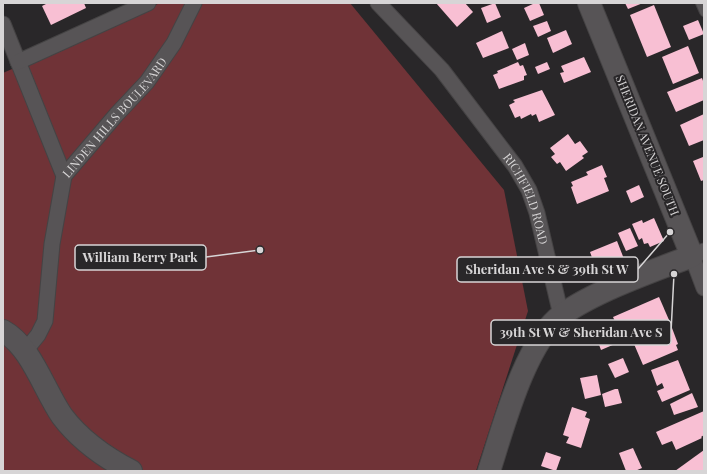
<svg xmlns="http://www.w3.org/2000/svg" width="707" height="474" font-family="'Playfair Display',serif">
<rect width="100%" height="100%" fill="#292729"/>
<!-- green -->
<path fill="#703337" d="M160,3H350L504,190L528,311L476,471H3V73Z"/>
<!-- building -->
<g fill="#f8bfd3">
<path d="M48,3H84L86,8L51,25L42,6Z"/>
<path d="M436,3H465L473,12L457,27Z"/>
<path d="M495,3L501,17L487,23L481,8Z"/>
<path d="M535,3H539L544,15L530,21L524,8Z"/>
<path d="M625,3H643L628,9Z"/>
<path d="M654,5L671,47L647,57L630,15Z"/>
<path d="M698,20L704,34L689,40L683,26Z"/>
<path d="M547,21L551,31L538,37L533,26Z"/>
<path d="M566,30L572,44L553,53L547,38Z"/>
<path d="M502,31L509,48L483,58L476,43Z"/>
<path d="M525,43L529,55L517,60L512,49Z"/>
<path d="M688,46L699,73L673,84L662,57Z"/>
<path d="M584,57L591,72L564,83L560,73L564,72L561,66Z"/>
<path d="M518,62L520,66L523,65L527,75L524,76V80L499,89L493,75L498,73L497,71Z"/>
<path d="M547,62L550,69L538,74L535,67Z"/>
<path d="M702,78L704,84V100L676,112L667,92Z"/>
<path d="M542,90L555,115L539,122L536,114L532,116L531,114L521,119L520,116L515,118L509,105L515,102L513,100Z"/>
<path d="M704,114V140L689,146L680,125Z"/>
<path d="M568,134L575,144L580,141L588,152L582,156L584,158L566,171L560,162L557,164L551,157L555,154L550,148Z"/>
<path d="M703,157L704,180L701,181L693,161Z"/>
<path d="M602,165L607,177L604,178L609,191L577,204L571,187L573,186L571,182L588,175L586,172Z"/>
<path d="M639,185L644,197L631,203L626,191Z"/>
<path d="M654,218L664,241L650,247L648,243L644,244L642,238L639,240L632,224L642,220L643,223Z"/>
<path d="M630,228L638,246L626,251L618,233Z"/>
<path d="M617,241L624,259L617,262L618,265L598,274L590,252Z"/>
<path d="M659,297L669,320L623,339L613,317Z"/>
<path d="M672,328L678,344L676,345L678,350L643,365L634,344Z"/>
<path d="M609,329L615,344L601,350L595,334Z"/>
<path d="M623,358L629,372L615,378L608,364Z"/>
<path d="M678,360L690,390L662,402L657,391L664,388L662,383L657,386L651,370Z"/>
<path d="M597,375L601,395L585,399L580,378Z"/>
<path d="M615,389H618L622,403L605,407L602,394Z"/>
<path d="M692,393L698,407L674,415L670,404Z"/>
<path d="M572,407L587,412L585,417L590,419L581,448L566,443L569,437L563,435Z"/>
<path d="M704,411V435L701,437L702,438L676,450L672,441L662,445L656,432Z"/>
<path d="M633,448L642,468L635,471H626L619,453Z"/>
<path d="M704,450V471H675Z"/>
<path d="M546,452L561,457L556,471L541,466Z"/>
</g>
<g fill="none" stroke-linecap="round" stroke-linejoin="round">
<!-- lane casing -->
<g stroke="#454344" stroke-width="10">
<path id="lane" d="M700,3L704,12"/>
</g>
<!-- street casing -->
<g stroke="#454344" stroke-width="17">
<g id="street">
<path id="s1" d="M378,3L442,70L515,166L529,190L537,213L561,315"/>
<path d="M3,24L64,176"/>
<path d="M18,62L148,3"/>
<path d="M704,251L692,256L704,288"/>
<path id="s2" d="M25,351L38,335L45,321L52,244L64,176L116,115L147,82L174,43L194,3"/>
</g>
</g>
<!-- secondary casing -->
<g stroke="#454344" stroke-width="24">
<g id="secondary">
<path d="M3,331C31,346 44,390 62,416C80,440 104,457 131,471"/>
<path d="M489,471C503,428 525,342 562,315C595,291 653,271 692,256L589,3"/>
</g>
</g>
<!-- lane -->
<use href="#lane" stroke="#575456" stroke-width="8"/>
<!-- street -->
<use href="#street" stroke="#575456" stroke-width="15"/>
<!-- secondary -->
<use href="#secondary" stroke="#575456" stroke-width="22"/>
</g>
<g text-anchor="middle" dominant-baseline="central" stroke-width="4" stroke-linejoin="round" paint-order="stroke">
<!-- street labels -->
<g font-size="12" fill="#d7d5d6" stroke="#292729">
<text stroke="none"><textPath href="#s2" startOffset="260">LINDEN HILLS BOULEVARD</textPath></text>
<text transform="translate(648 145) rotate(68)">SHERIDAN AVENUE SOUTH</text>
<text stroke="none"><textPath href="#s1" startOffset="248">RICHFIELD ROAD</textPath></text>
</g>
</g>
<!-- callouts -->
<path fill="none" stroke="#d7d5d6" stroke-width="1.5" d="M260 250L206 257M670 232L638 269M674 274L671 332"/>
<g fill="#d7d5d6" stroke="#292729" stroke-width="1.5">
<circle cx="260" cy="250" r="4"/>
<circle cx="670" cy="232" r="4"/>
<circle cx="674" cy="274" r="4"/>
</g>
<g fill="#292729" stroke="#d7d5d6" stroke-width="1.5">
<rect x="75" y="245" width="131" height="25" rx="4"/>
<rect x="457" y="257" width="181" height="25" rx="4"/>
<rect x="491" y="320" width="180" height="25" rx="4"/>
</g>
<g font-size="13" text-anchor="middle" font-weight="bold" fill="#d7d5d6">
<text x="140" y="262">William Berry Park</text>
<text x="547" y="274">Sheridan Ave S &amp; 39th St W</text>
<text x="581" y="337">39th St W &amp; Sheridan Ave S</text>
</g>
<!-- border -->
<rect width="707" height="474" fill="none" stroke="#d7d5d6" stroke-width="8"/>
</svg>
